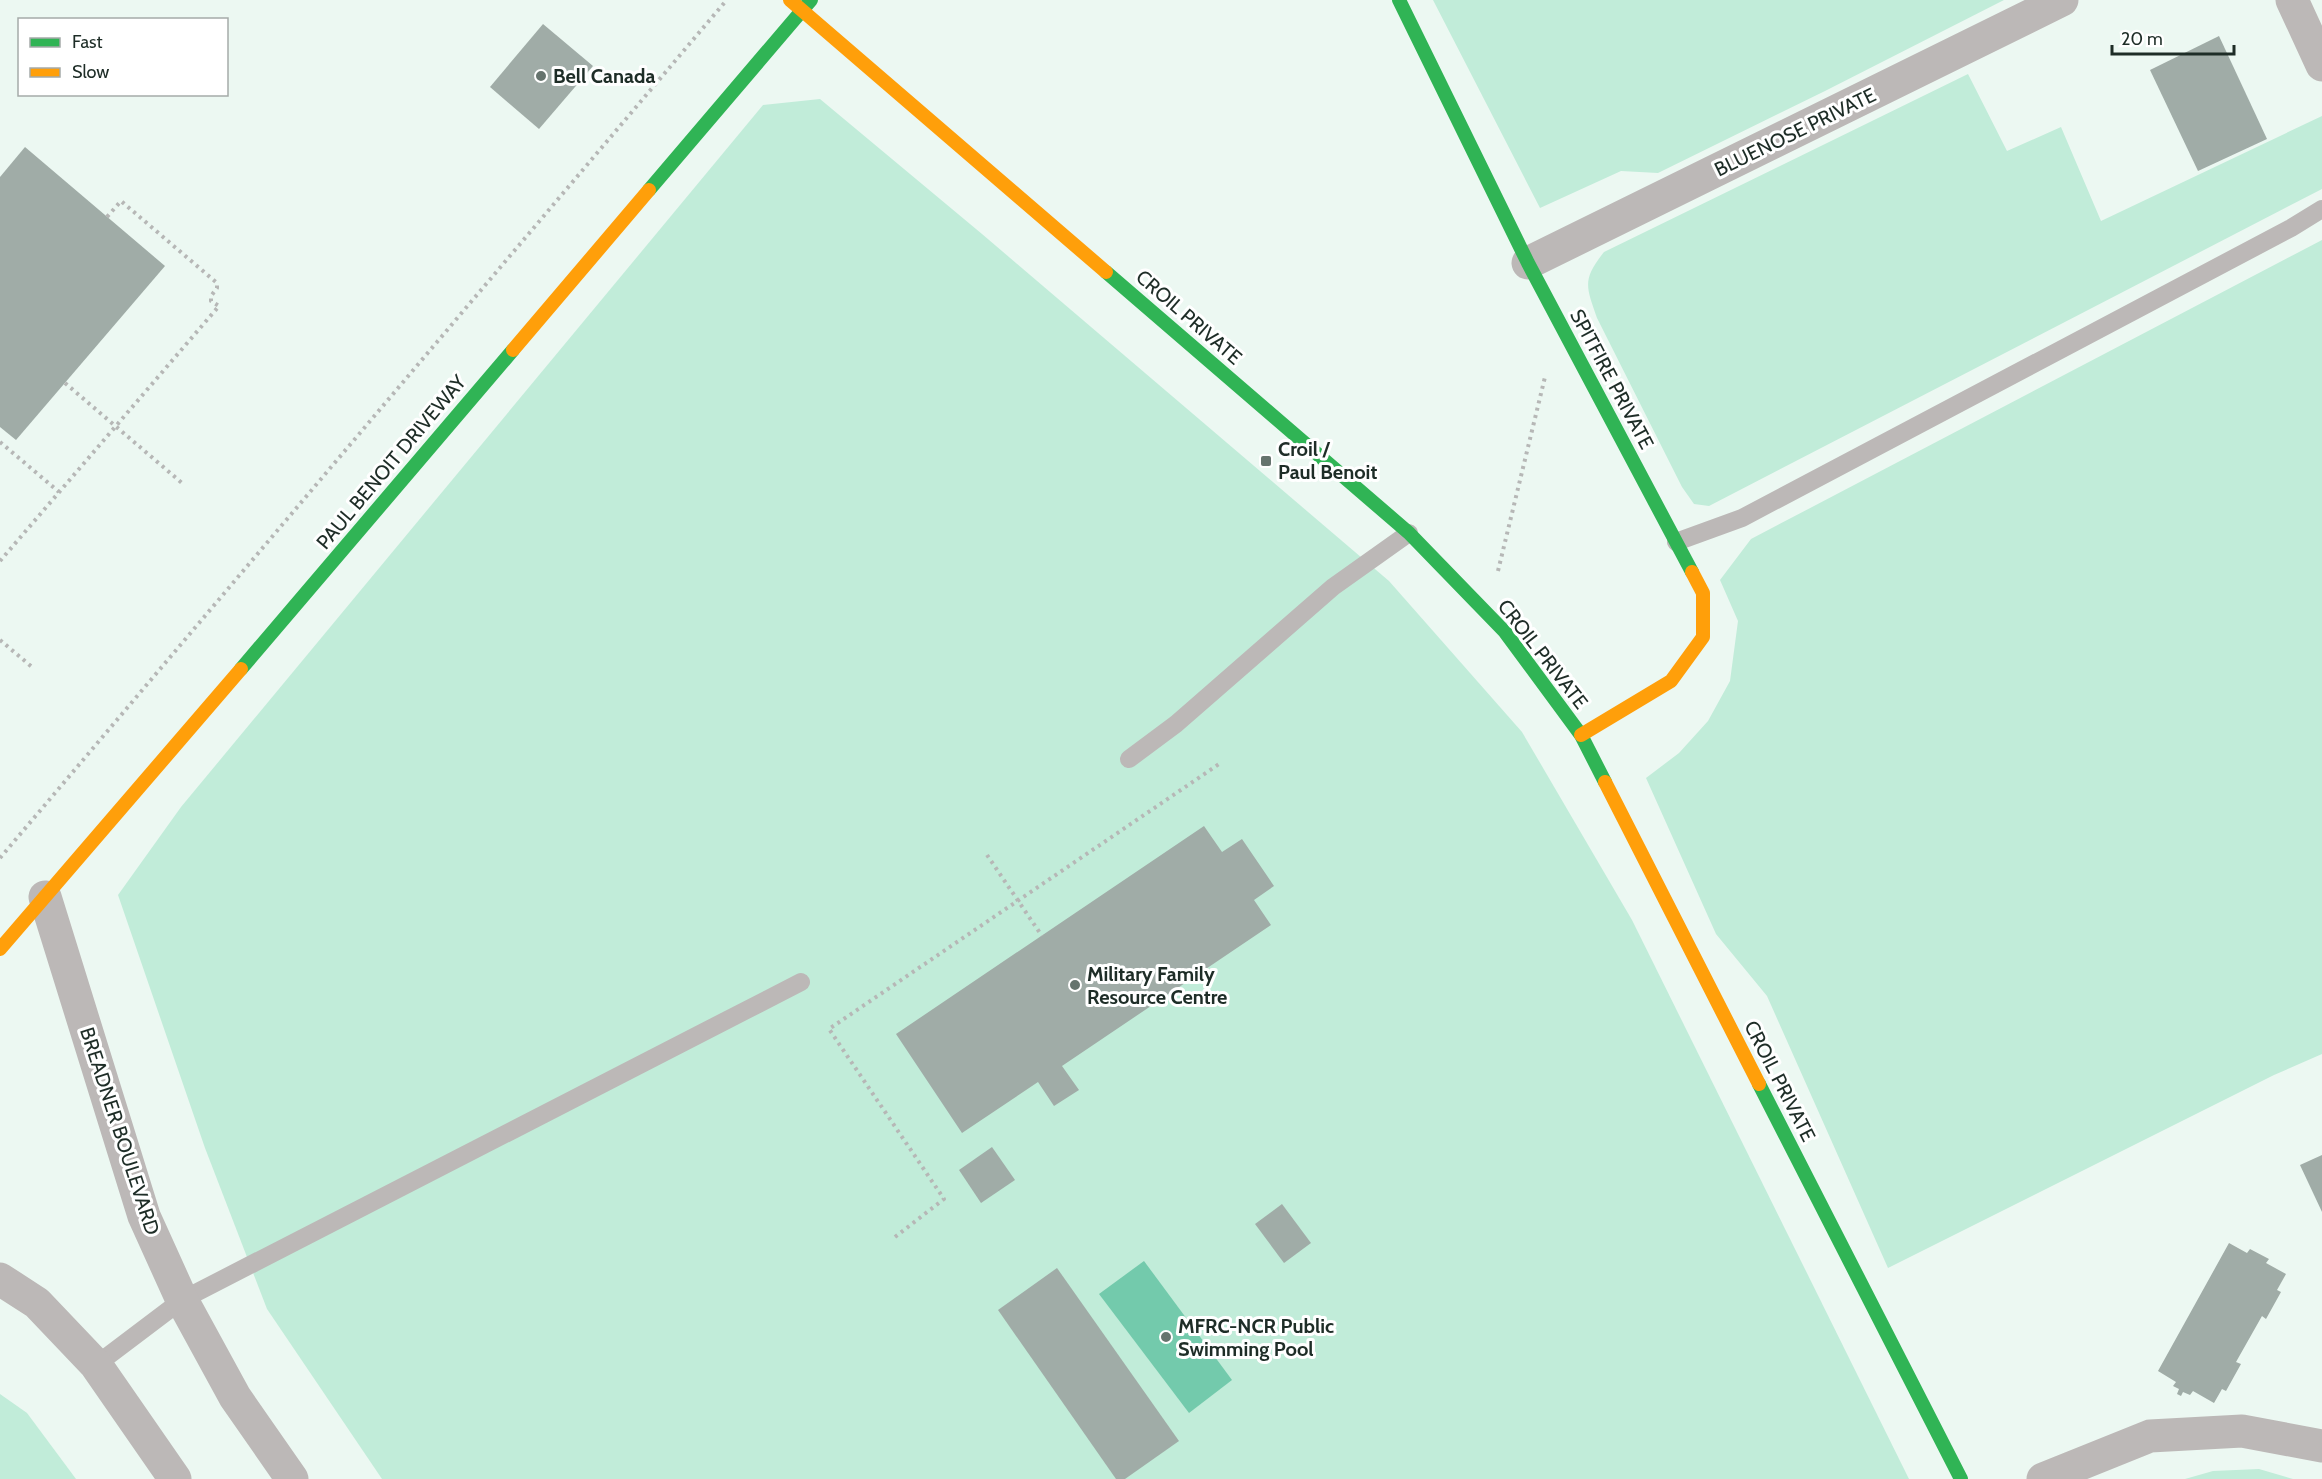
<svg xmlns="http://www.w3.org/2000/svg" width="2322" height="1479" font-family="Cabin,sans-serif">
<rect width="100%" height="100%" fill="#ecf8f2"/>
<!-- green -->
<g fill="#c1ecd9">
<path d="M1433,0H2004L1825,91L1658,173L1621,171L1540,208Z"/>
<path d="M1968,74L2007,151L2061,127L2101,221L2322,116V189L1709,506L1694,504L1682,487L1597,318C1586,286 1582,280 1604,252Z"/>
<path d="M820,99L982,234L1389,581L1522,732L1632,920L1909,1479H382L267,1309L205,1148L118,895L181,807L763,105Z"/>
<path d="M2322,240V1054L2274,1075L1888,1268L1767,996L1716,934L1646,778L1679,753L1708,721L1730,681L1738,621L1720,580L1751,539Z"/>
<path d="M0,1394L27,1413L76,1479H0Z"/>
<path d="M2259,1469L2293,1479H2185L2213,1471Z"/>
</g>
<!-- water -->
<path fill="#73caac" d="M1144,1261L1232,1380L1189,1413L1099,1294Z"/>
<!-- building -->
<g fill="#a0aca7">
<path d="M543,24L593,66L539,129L490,87Z"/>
<path d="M2219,36L2267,139L2198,171L2150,70Z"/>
<path d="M25,147L165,266L16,440L0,427V177Z"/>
<path d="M1204,826L1222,852L1242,839L1274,886L1254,900L1271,925L1062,1066L1079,1090L1054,1106L1038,1082L962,1133L896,1034Z"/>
<path d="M992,1147L1015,1180L981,1203L959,1170Z"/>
<path d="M2322,1155V1212L2300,1165Z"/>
<path d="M1282,1204L1311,1243L1284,1263L1255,1224Z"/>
<path d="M2229,1243L2247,1253L2250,1249L2269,1259L2266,1263L2286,1274L2277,1290L2281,1292L2266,1319L2262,1316L2236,1362L2241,1364L2226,1391L2222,1389L2214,1403L2193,1391L2190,1395L2183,1392L2181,1396L2177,1394L2179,1389L2173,1386L2176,1382L2158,1371Z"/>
<path d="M1057,1268L1179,1441L1125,1479H1116L998,1310Z"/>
</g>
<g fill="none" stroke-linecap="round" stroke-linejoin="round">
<!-- path -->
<g stroke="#b6b7b6" stroke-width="4" stroke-dasharray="3 4.5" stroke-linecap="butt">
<path d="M65,383L182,483"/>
<path d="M0,442L59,492"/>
<path d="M0,561L219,306L211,301V296L217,288V283L121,201L107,217"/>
<path d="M1498,571L1545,377"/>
<path d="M0,640L32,667"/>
<path d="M987,855L1042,936"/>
<path d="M0,858L725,2"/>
<path d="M895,1237L944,1199L829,1029L1222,762"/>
</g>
<!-- lane -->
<g stroke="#bcb8b7" stroke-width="18">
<path d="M1676,542L1742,518L2291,228L2322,209"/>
<path d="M1129,759L1176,724L1333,587L1409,533"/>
<path d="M96,1365L182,1300L801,982"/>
</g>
<!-- street -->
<g stroke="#bcb8b7" stroke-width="33">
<path d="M2292,0L2322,65"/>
<path d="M1528,263L2062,0"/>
<path d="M45,897L144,1216L182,1300L235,1397L292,1479"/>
<path d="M0,1279L37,1303L96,1365L175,1479"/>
<path d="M2043,1479L2150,1436L2242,1431L2322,1446"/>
</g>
<!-- fast -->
<g stroke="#30b455" stroke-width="14">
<path d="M1399,0L1528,263L1692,572"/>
<path d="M649,190L811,0"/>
<path d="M1106,272L1409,533L1505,632L1581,735L1605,782"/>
<path d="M241,669L513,350"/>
<path d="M1759,1084L1961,1479"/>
</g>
<!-- slow -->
<g stroke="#ff9f0a" stroke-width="14">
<path d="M790,0L1106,272"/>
<path d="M513,350L649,190"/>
<path d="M1581,735L1671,681L1703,637V593L1692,572"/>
<path d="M1605,782L1759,1084"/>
<path d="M0,949L241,669"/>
</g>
</g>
<!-- markers -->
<g fill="#66746e" stroke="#fff" stroke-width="2">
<circle cx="541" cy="76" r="6"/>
<rect x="1260" y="455" width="12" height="12" rx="3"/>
<circle cx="1075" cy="985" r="6"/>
<circle cx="1166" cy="1337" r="6"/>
</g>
<g text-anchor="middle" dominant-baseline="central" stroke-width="6" stroke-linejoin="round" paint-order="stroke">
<!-- poi labels -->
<g font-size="20" font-weight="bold" fill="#1e2d27" stroke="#fff" text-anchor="start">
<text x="553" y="76">Bell Canada</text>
<text x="1278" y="449">Croil /<tspan x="1278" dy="23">Paul Benoit</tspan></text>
<text x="1087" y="974">Military Family<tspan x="1087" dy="23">Resource Centre</tspan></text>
<text x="1178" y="1326">MFRC-NCR Public<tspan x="1178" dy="23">Swimming Pool</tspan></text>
</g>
<!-- street labels -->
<g font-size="20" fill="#1e2d27" stroke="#fff">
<text transform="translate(1795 132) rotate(-26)">BLUENOSE PRIVATE</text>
<text transform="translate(1189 317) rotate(41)">CROIL PRIVATE</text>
<text transform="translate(1612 379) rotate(62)">SPITFIRE PRIVATE</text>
<text transform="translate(391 462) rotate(-50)">PAUL BENOIT DRIVEWAY</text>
<text transform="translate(1543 654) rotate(52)">CROIL PRIVATE</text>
<text transform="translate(1780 1081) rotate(63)">CROIL PRIVATE</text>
<text transform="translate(120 1131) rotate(72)">BREADNER BOULEVARD</text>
</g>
</g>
<!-- legend -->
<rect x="18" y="18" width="210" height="78" fill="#ffffff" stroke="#a5aba9" stroke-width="1.5"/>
<rect x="30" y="38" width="30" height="9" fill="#30b455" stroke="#a5aba9" stroke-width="1.5"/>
<text x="72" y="48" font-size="18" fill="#1e2d27">Fast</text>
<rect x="30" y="68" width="30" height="9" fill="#ff9f0a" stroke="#a5aba9" stroke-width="1.5"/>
<text x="72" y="78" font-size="18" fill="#1e2d27">Slow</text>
<!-- scale -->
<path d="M2112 45v9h122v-9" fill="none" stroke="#1e2d27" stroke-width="3"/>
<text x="2121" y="45" font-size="18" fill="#1e2d27" stroke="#ffffff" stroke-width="4.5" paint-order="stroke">20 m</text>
</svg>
